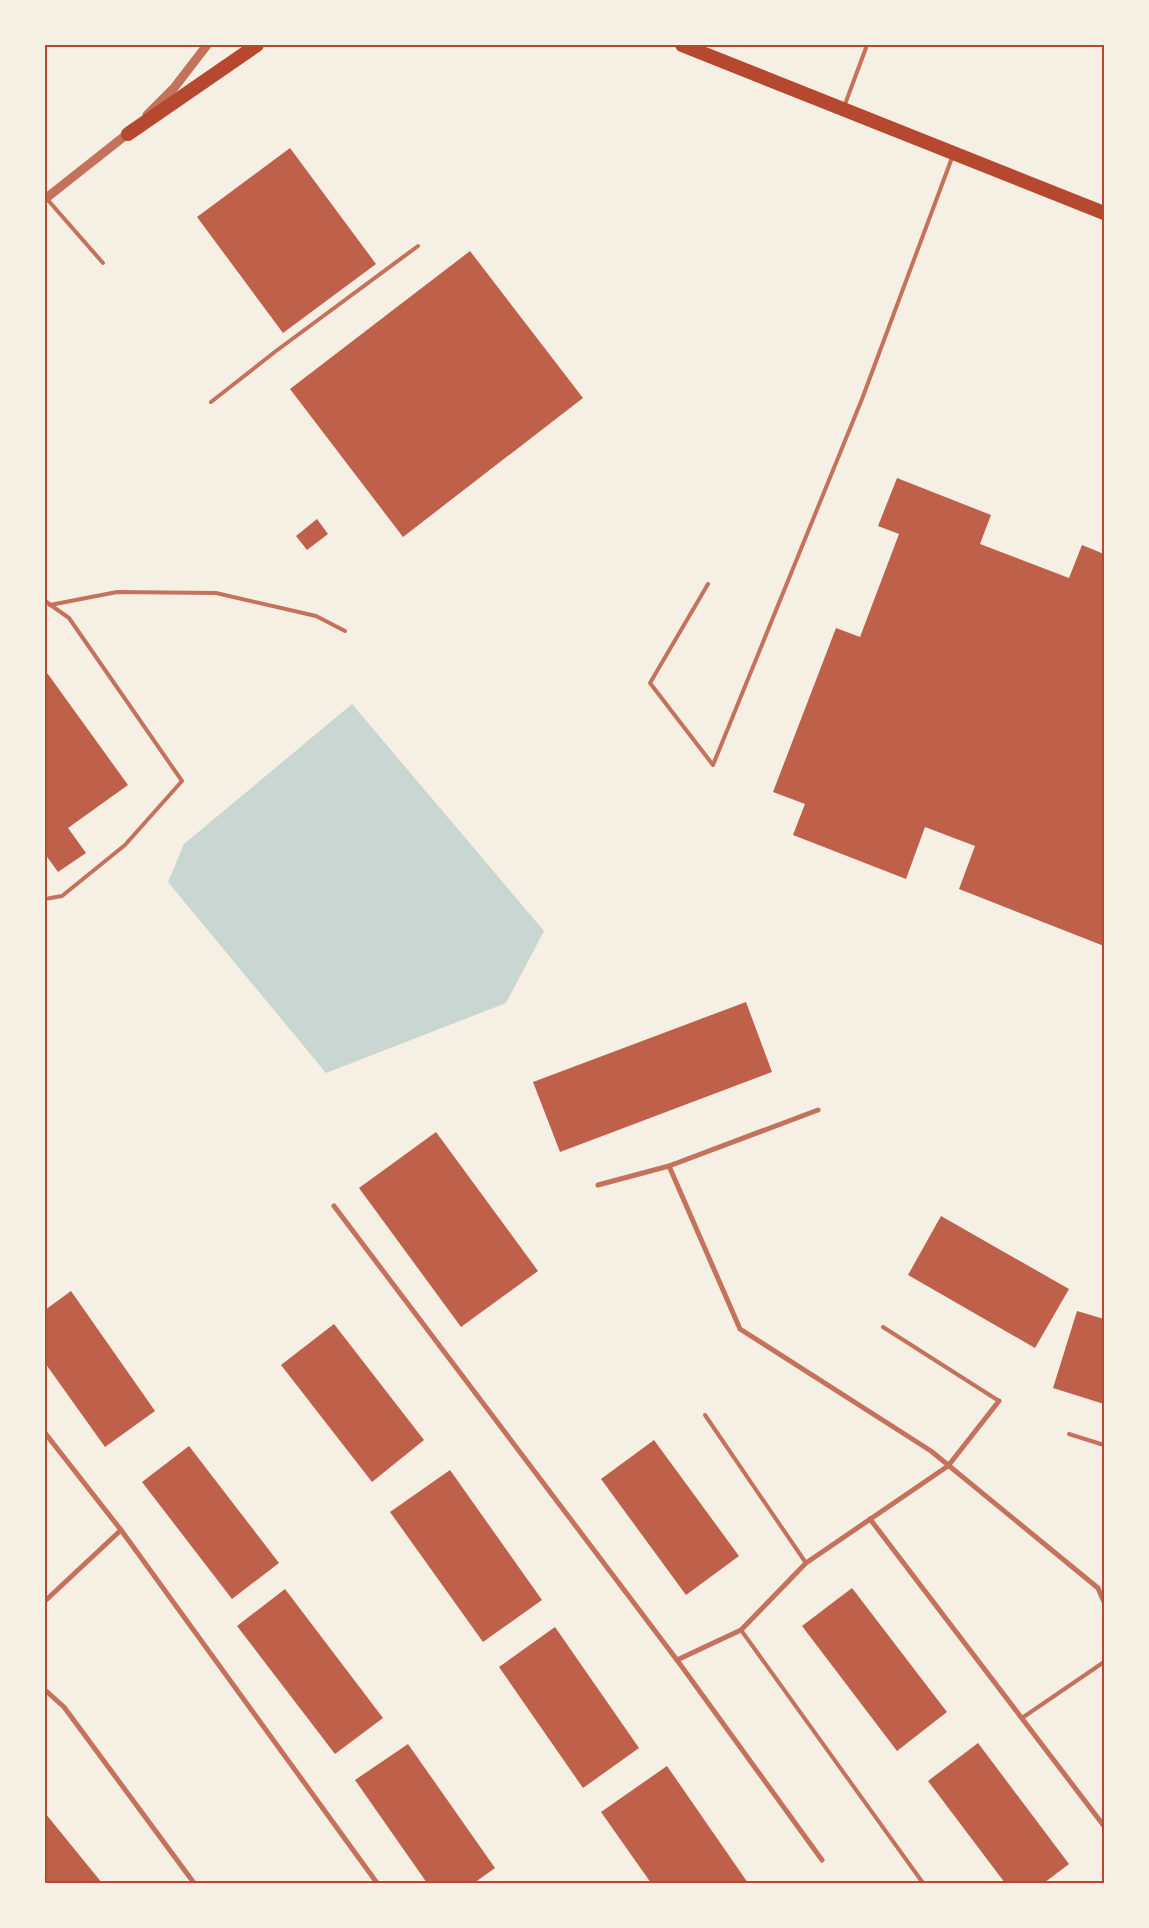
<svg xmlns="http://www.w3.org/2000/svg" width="1149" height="1928" font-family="Signika,sans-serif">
<rect width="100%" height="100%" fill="#f6efe4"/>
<!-- water -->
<path fill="#c9d6d2" d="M352,704L544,931L506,1003L326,1073L168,882L184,844Z"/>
<!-- building -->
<g fill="#bf614a">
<path d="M290,148L376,264L283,333L197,217Z"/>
<path d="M470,251L583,398L403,537L290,389Z"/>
<path d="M897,478L991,515L980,544L1069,578L1082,545L1104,554V946L959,889L975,846L925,827L906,879L793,835L805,804L773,792L836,628L860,637L899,534L878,526Z"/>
<path d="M317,519L328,534L307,550L296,536Z"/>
<path d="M45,670L128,785L68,828L86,853L58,872L45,854Z"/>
<path d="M746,1002L772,1072L560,1152L533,1082Z"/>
<path d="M436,1132L538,1271L461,1327L359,1188Z"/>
<path d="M941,1216L1069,1289L1035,1348L908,1275Z"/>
<path d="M71,1291L155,1411L105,1447L45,1363V1310Z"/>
<path d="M1077,1311L1104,1319V1404L1053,1388Z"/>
<path d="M334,1324L424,1440L372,1482L281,1365Z"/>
<path d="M654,1440L739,1556L686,1595L601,1479Z"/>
<path d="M189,1446L279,1563L232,1599L142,1482Z"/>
<path d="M450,1470L542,1600L483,1642L390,1512Z"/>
<path d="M852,1588L947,1712L897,1751L802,1626Z"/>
<path d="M285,1589L383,1718L335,1754L237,1626Z"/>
<path d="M555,1627L639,1748L583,1788L499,1667Z"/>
<path d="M978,1743L1069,1864L1044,1883H1005L928,1781Z"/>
<path d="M408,1744L495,1868L474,1883H427L355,1780Z"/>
<path d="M667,1766L748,1883H651L601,1812Z"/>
<path d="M45,1813L102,1883H45Z"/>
</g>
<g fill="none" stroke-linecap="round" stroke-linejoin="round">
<!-- service -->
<g stroke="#c5725c" stroke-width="4">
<path d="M844,107L867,45"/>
<path d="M47,199L103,263"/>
<path d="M211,402L276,351L418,246"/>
<path d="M708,584L650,683L713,765L862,399L953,155"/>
<path d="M45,601L69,618L182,781L125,845L62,896L45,899"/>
<path d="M50,605L117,592L216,593L316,616L345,631"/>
<path d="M883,1327L999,1401"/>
<path d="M705,1415L806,1563"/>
<path d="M1069,1434L1104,1445"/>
<path d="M741,1630L923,1883"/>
<path d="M1022,1718L1104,1662"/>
</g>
<!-- minor -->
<g stroke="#c5725c" stroke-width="5">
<path d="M669,1166L740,1329L931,1451L1098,1588L1104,1602"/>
<path d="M598,1185L669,1166L818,1110"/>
<path d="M334,1206L677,1660L822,1860"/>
<path d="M45,1433L121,1530L45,1601"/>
<path d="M870,1519L1104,1826"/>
<path d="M121,1530L377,1883"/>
<path d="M677,1660L741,1630L806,1563L948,1466L999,1401"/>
<path d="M45,1690L64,1707L194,1883"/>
</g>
<!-- tertiary -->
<g stroke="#c5725c" stroke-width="9">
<path d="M147,115L174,88L207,45"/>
<path d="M45,199L131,131"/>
</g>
<!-- trunk -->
<g stroke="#b5482f" stroke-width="14">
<path d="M682,45L1104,213"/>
<path d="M128,134L257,45"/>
</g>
</g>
<!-- border -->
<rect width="1149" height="1928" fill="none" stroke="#f6efe4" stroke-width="92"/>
<rect x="46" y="46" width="1057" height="1836" fill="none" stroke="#b5482f" stroke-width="2"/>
</svg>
